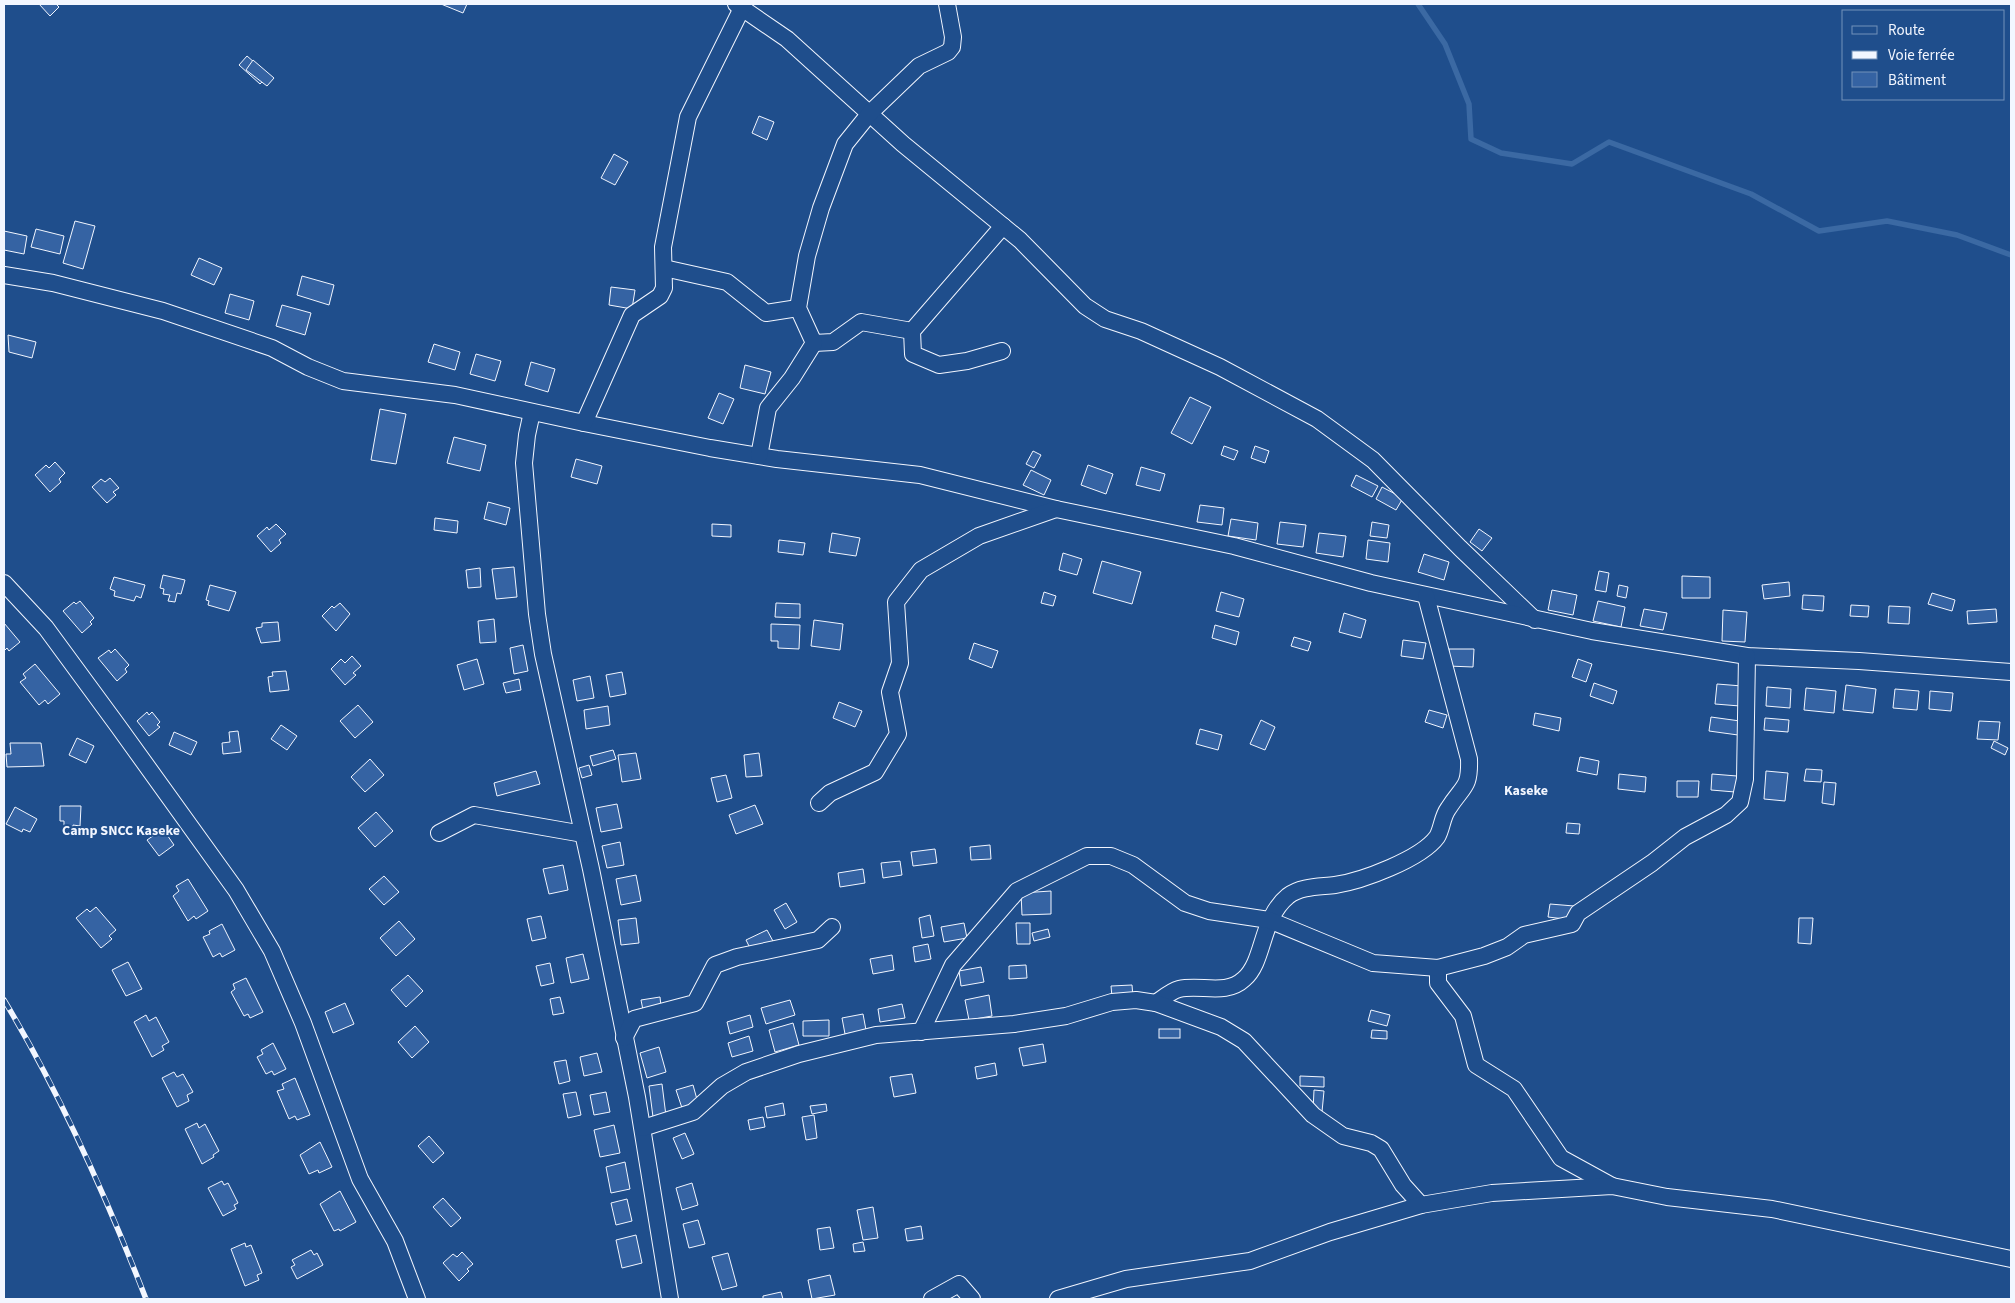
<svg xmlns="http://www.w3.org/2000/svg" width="2015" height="1303" font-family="'Source Sans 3',sans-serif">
<rect width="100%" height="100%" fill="#1f4e8c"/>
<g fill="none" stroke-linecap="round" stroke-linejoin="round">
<!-- stream -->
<path stroke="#3b69a3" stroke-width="5.5" d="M1418,4L1445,44L1469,104L1471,139L1501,153L1572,164L1609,142L1751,194L1819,231L1887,221L1957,235L2011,255"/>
</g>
<!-- building -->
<g fill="#3563a3" stroke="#f2f6ff">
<path d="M39,4H56L59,7L50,16Z"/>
<path d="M441,4H467L463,13Z"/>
<path d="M247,56L269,75L260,84L239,65Z"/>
<path d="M253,60L274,78L267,86L246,70Z"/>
<path d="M759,116L774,122L767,140L752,133Z"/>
<path d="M614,154L628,162L615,185L601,178Z"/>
<path d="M75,221L95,226L83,269L63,263Z"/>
<path d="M36,229L64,236L60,254L31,247Z"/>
<path d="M4,231L27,236L24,254L4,250Z"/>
<path d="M199,258L222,268L214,285L191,275Z"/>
<path d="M302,276L334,285L329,305L297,295Z"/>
<path d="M611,287L635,290L632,309L609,305Z"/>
<path d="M230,294L254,301L249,320L225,313Z"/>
<path d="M282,305L311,313L305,335L276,326Z"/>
<path d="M8,335L36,342L32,358L9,352Z"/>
<path d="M434,344L460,352L455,370L428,362Z"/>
<path d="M476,354L501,361L495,381L470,374Z"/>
<path d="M531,362L555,369L548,392L525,385Z"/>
<path d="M745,365L771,372L765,394L740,388Z"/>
<path d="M719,393L734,399L723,424L708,418Z"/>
<path d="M1190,397L1211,407L1192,444L1171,433Z"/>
<path d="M380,409L406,414L396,464L371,460Z"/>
<path d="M454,437L486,445L480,471L447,463Z"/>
<path d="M1224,446L1238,451L1234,460L1221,455Z"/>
<path d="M1255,446L1269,451L1265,463L1251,458Z"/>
<path d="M1033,451L1041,455L1034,468L1026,464Z"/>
<path d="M576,459L602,466L597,484L571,477Z"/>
<path d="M55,462L65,473L59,479L61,482L50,492L35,475L46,465L49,468Z"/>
<path d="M1088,465L1113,474L1106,494L1081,485Z"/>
<path d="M1141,467L1165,474L1160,491L1136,485Z"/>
<path d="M1031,470L1051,480L1044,495L1023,485Z"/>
<path d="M1356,475L1378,486L1372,497L1351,486Z"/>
<path d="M110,478L119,488L113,492L116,495L107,503L92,487L101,479L105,482Z"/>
<path d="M1382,487L1403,498L1396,510L1376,499Z"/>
<path d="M488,502L510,508L506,525L484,519Z"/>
<path d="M1200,505L1224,508L1222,525L1197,522Z"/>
<path d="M435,518L458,521L457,533L434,530Z"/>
<path d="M1231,519L1258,523L1256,540L1228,536Z"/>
<path d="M1280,522L1306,525L1303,547L1277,544Z"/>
<path d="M1372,522L1389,525L1387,538L1370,536Z"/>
<path d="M276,524L286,534L279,540L281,543L271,552L257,536L267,527L269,530Z"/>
<path d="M712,524L731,525V537L712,536Z"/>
<path d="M1479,529L1492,538L1482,551L1470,542Z"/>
<path d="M832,533L860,538L856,556L829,552Z"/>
<path d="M1319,533L1346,536L1343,557L1316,553Z"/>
<path d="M779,540L805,543L803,555L778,552Z"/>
<path d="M1368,540L1390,543L1388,562L1366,559Z"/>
<path d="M1063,553L1082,559L1077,575L1059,570Z"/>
<path d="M1424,554L1449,562L1444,580L1418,572Z"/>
<path d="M1102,561L1141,572L1132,604L1093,593Z"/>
<path d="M514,567L517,597L496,599L492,569Z"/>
<path d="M480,568L481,587L468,588L466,570Z"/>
<path d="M1599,571L1609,573L1606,592L1595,590Z"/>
<path d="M163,575L185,580L181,594L177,593L175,602L168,601L170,595L163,594L164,589L160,588Z"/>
<path d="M1682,576L1710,577V598H1682Z"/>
<path d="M114,577L145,585L141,598L136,596L134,601L114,596L115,591L110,589Z"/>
<path d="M1789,582L1790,596L1764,599L1762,585Z"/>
<path d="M210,585L236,592L229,611L208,605L209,601L206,600Z"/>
<path d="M1619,585L1628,587L1626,598L1617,596Z"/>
<path d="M1552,590L1577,595L1573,615L1548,610Z"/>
<path d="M1044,592L1056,596L1053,606L1041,603Z"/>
<path d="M1221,592L1244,599L1239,617L1216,611Z"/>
<path d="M1932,593L1955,600L1952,611L1928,604Z"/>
<path d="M1803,595L1824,596L1823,611L1802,609Z"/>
<path d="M80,601L94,618L90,622L92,624L82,633L63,611L74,602L76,604Z"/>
<path d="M1598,601L1625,607L1621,627L1593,621Z"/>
<path d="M340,603L350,614L336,631L322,616L332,606L334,608Z"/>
<path d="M776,603L800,604V618L775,617Z"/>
<path d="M1851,605L1869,606L1868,617L1850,616Z"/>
<path d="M1889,606L1910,607L1909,624L1888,623Z"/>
<path d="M1644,609L1667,613L1663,630L1640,626Z"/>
<path d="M1996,609L1997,622L1968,624L1967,611Z"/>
<path d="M1723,610L1747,612L1745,642L1722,641Z"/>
<path d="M1344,613L1366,620L1361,638L1339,632Z"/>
<path d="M494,619L496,642L480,643L478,621Z"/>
<path d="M814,620L843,624L840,650L811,646Z"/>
<path d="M278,622L280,641L261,643L256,628L262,627V623Z"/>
<path d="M4,623L20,642L9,651L7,648L4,651Z"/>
<path d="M771,624L800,625L799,649L778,648V641H771Z"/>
<path d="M1215,625L1239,632L1236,645L1212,638Z"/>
<path d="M1294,637L1311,642L1308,651L1291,646Z"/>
<path d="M1403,640L1426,643L1423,659L1401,656Z"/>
<path d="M974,643L998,651L992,668L969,659Z"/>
<path d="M523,645L528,671L514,674L510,648Z"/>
<path d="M115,649L129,665L125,669L127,672L117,681L98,658L109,650L111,653Z"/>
<path d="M1449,649H1474L1473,667L1448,666Z"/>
<path d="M352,656L361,666L353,673L356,675L345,685L331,669L341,659L345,663Z"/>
<path d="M477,659L484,684L464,690L457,665Z"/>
<path d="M1578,659L1592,664L1586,682L1572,677Z"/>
<path d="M35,664L60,694L48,704L45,700L39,705L20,682L26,678L23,674Z"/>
<path d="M286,671L289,690L270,692L268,677L273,676L272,672Z"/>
<path d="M622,672L626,694L610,697L606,675Z"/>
<path d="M590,676L594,698L577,701L573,680Z"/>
<path d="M519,679L521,690L506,693L503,683Z"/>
<path d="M1594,683L1617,691L1613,704L1590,696Z"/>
<path d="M1717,684L1742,686L1740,706L1715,704Z"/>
<path d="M1846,685L1876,689L1873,713L1843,710Z"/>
<path d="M1767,687L1791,689L1790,708L1766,706Z"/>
<path d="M1806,688L1836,691L1834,713L1804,710Z"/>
<path d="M1895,689L1919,691L1917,710L1893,708Z"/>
<path d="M1930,691L1953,693L1951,711L1929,709Z"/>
<path d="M839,702L862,711L855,727L833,718Z"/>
<path d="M358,705L373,722L355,738L340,721Z"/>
<path d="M608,706L610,725L586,729L584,710Z"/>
<path d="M1429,710L1447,715L1443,728L1425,722Z"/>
<path d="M147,712L149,715L152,712L160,722L157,725L160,727L149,736L137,721Z"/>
<path d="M1535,713L1561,718L1559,731L1533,725Z"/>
<path d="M1711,717L1740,721L1738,735L1709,731Z"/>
<path d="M1765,718L1789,720L1788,732L1764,730Z"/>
<path d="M1261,720L1275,727L1265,750L1250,744Z"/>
<path d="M1979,721L2000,722L1998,740L1977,739Z"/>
<path d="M281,725L297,736L287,750L271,739Z"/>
<path d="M1200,729L1222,735L1218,750L1196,744Z"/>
<path d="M238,731L241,752L223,754L222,743L230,742L229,732Z"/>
<path d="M174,732L197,742L191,755L169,745Z"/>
<path d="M77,738L94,746L86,763L69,755Z"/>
<path d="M1994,741L2008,748L2005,755L1991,748Z"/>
<path d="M10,743H41L44,766L7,767L6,754H11Z"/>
<path d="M613,750L616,759L593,766L590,756Z"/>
<path d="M636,753L641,779L622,782L618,755Z"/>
<path d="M759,753L762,776L746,777L744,755Z"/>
<path d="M1580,757L1599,761L1597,775L1577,771Z"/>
<path d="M370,759L384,775L365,792L351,777Z"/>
<path d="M589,765L592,775L582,778L579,768Z"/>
<path d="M1806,769L1822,770L1821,782L1804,781Z"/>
<path d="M536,771L540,784L497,796L494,783Z"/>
<path d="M1766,771L1788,773L1785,801L1764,799Z"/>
<path d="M1619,774L1646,777L1645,792L1618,789Z"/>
<path d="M1712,774L1737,776L1735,792L1711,790Z"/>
<path d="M726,775L732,798L717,802L711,778Z"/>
<path d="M1677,781H1699L1698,797H1677Z"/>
<path d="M1824,782L1836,783L1834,805L1822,803Z"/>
<path d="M617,804L622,828L601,832L596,808Z"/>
<path d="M755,805L763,824L736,834L729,815Z"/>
<path d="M60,806H81L80,826L73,825V829H64V821H60Z"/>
<path d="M15,807L37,819L30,832L23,829L22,832L6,824Z"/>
<path d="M376,812L393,831L375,847L358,828Z"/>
<path d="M1567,823L1580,824L1579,834L1566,833Z"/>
<path d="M163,829L174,845L159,856L147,840Z"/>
<path d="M620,842L624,865L607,868L602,846Z"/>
<path d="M990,845L991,859L971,860L970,847Z"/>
<path d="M935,849L937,863L913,866L911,852Z"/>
<path d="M900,861L902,875L883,878L881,863Z"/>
<path d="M563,865L568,890L549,894L543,869Z"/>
<path d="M863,869L865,883L840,887L838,873Z"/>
<path d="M636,875L641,901L621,905L616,879Z"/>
<path d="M384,876L399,892L384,905L369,889Z"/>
<path d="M188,879L208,911L196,919L194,916L188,921L173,896L179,891L176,886Z"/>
<path d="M1051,891V914L1022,915L1021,893Z"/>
<path d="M786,903L797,922L785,929L774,910Z"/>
<path d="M1550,904L1574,906L1573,920L1548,917Z"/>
<path d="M96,907L116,930L109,936L112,939L101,948L76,918L87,909L90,912Z"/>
<path d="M930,915L934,936L922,938L919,918Z"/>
<path d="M541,916L546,938L532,941L527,919Z"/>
<path d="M636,918L639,943L621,945L618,920Z"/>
<path d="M1799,918H1813L1811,944L1798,943Z"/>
<path d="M399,921L415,939L396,956L380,938Z"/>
<path d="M964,923L967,938L944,942L941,927Z"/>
<path d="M1016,923H1030V944H1017Z"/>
<path d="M222,924L235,950L222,957L220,953L213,957L203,937L210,934L209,931Z"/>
<path d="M1048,929L1050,937L1034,941L1032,933Z"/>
<path d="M767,930L774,943L753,954L746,940Z"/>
<path d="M928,944L931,959L915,962L913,947Z"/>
<path d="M583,954L589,979L571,983L566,958Z"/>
<path d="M892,955L894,970L873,974L870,959Z"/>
<path d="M128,962L142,989L126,996L112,970Z"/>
<path d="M550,963L554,983L541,986L536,966Z"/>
<path d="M1026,965L1027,978L1009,979V966Z"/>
<path d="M981,967L984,982L961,986L959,971Z"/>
<path d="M408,975L423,991L406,1007L391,990Z"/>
<path d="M246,978L263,1012L250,1018L248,1014L244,1016L231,992L235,989L233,984Z"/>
<path d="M1132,985L1133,997H1112L1111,986Z"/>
<path d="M989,995L992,1016L969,1020L965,1000Z"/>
<path d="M560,997L564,1013L553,1015L550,999Z"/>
<path d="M660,997L661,1007L643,1010L641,1000Z"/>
<path d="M790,1000L795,1015L766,1024L761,1008Z"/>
<path d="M345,1003L354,1024L333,1033L325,1012Z"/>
<path d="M902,1004L905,1018L880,1022L878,1009Z"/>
<path d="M1371,1010L1390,1015L1387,1026L1368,1021Z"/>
<path d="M863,1014L866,1030L845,1034L842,1018Z"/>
<path d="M146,1015L149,1021L156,1017L169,1042L162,1046L164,1050L152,1057L134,1022Z"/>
<path d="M750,1015L753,1027L730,1034L727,1022Z"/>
<path d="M829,1020V1036H803V1021Z"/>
<path d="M793,1023L799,1045L775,1052L769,1030Z"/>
<path d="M415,1026L429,1042L412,1058L398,1042Z"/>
<rect x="1159" y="1029" width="21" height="9"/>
<path d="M1372,1030L1387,1031V1039L1371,1038Z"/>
<path d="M749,1036L753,1051L732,1057L728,1043Z"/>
<path d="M273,1043L286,1069L274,1075L272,1071L266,1074L257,1057L263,1054L261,1050Z"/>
<path d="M1043,1044L1046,1062L1023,1066L1019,1048Z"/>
<path d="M659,1047L666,1072L647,1078L640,1053Z"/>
<path d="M597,1053L602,1072L584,1076L580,1057Z"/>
<path d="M566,1060L570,1081L559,1084L554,1062Z"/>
<path d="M995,1063L997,1075L977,1079L975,1067Z"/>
<path d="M174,1072L177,1077L183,1074L193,1092L187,1095L189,1101L177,1107L162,1078Z"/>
<path d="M912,1074L916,1093L894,1097L890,1077Z"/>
<path d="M1300,1076L1324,1077V1087L1300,1086Z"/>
<path d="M295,1078L310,1115L297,1120L295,1116L289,1119L277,1091L284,1089L282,1084Z"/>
<path d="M662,1084L666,1116L653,1117L649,1086Z"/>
<path d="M693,1085L698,1103L682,1108L676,1090Z"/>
<path d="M1314,1090L1324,1091L1322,1112L1313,1111Z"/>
<path d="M576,1092L581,1115L568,1118L563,1094Z"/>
<path d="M606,1092L610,1112L594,1115L590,1095Z"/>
<path d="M783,1103L785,1115L767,1118L765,1107Z"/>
<path d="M826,1104L827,1111L812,1114L810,1106Z"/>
<path d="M814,1115L817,1138L806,1140L802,1117Z"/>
<path d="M763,1117L765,1127L750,1130L748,1120Z"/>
<path d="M197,1123L199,1128L205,1124L219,1151L213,1155L214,1157L202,1164L185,1129Z"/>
<path d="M614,1125L620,1153L600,1157L594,1130Z"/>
<path d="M685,1133L694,1154L682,1159L673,1138Z"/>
<path d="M429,1136L444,1153L433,1163L418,1146Z"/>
<path d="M320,1142L332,1167L319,1173L318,1170L309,1174L300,1155Z"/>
<path d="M625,1162L630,1189L611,1193L606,1167Z"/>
<path d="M222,1181L224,1185L228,1183L238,1203L234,1205L236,1209L223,1216L208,1188Z"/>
<path d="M692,1183L698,1205L682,1210L676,1188Z"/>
<path d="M340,1191L356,1222L340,1231L339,1229L334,1231L320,1204Z"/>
<path d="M443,1198L461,1218L451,1227L433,1207Z"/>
<path d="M627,1199L632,1221L616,1225L611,1203Z"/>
<path d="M873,1207L878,1238L863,1240L857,1210Z"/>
<path d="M698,1220L705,1244L689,1248L683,1224Z"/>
<path d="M921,1226L923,1239L907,1241L905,1229Z"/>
<path d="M830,1227L834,1248L820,1250L817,1229Z"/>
<path d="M636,1235L642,1263L622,1268L616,1240Z"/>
<path d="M863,1242L865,1251L854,1252L853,1244Z"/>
<path d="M245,1243L246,1247L251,1245L262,1273L257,1275L259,1280L245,1286L231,1249Z"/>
<path d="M311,1250L314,1255L317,1253L323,1265L297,1279L291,1267L295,1265L292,1260Z"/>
<path d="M462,1252L473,1264L467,1269L469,1271L459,1281L443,1263L453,1254L457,1257Z"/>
<path d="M728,1253L737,1286L722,1290L712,1257Z"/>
<path d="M830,1275L835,1295L812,1299L808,1280Z"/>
<path d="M781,1292L783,1299H763V1296Z"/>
</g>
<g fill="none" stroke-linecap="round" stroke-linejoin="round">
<!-- street casing -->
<g stroke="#f2f6ff" stroke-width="18">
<g id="street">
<path d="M736,4L787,39L903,144L1020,240L1085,306L1105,319L1141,331L1220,367L1317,419L1373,460L1460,548L1535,620"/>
<path d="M664,268L727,282L766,313L798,308"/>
<path d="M4,275L53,283L163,311L272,348L308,367L343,381L455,395L584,423L710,448L777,459L920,475L1056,509L1234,546L1371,583L1592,631L1747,656L1859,661L2011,672"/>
<path d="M814,343L833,342L861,322L912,331"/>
<path d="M1002,351L967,361L939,365L913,354L912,331L1003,226"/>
<path d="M532,412L527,435L524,463L537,614L543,654L591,869L637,1097L670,1299"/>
<path d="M584,423L632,315L660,296L664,288L663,247L688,117L744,4"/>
<path d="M759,456L768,408L792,378L814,343L798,308L807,256L821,208L845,144L870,113L919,66L948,52L952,47L953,37L947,4"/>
<path d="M4,583L46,628L118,726L236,890L272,951L303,1023L360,1179L395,1241L417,1299"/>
<path d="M819,803L830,793L875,772L898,734L890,692L900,663L896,602L921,570L979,536L1056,509"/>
<path d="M439,833L474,815L583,834"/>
<path d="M1438,968V983L1463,1016L1476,1065L1514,1089L1561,1158L1612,1186"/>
<path d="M1156,1003C1163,998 1171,991 1179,989C1201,984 1226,996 1244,979C1265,961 1260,919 1288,896C1301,886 1320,887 1335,885C1362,881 1421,859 1437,837C1442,829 1442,817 1448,809C1463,785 1470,789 1469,759L1426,596"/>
<path d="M921,1032L953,965L1017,891L1087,856H1111L1133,865L1185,903L1209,911L1269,920L1373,963L1438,968L1484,956L1507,947L1524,935L1572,924L1578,913L1652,863L1685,837L1726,815L1740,802L1745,779L1747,656"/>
<path d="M624,1038L634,1019L695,1003L715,965L737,957L818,940L832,927"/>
<path d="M643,1128L693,1112L722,1086L746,1072L799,1054L876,1035L1014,1024L1066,1016L1112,1002L1136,1000L1156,1003L1221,1027L1244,1041L1313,1115L1343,1136L1371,1143L1381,1149L1403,1185L1421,1205"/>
<path d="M932,1299L959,1284L972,1299"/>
<path d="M1058,1299L1126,1279L1250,1261L1330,1232L1421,1205L1492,1193L1612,1186L1667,1197L1772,1209L2011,1259"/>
</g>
</g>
<!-- street -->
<use href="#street" stroke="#1f4e8c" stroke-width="16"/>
<!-- rail casing -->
<g stroke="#f2f6ff" stroke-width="5.5">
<path id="rail" d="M4,1000C61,1095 106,1196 146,1299"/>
</g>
<!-- rail -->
<use href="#rail" stroke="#1f4e8c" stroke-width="4" stroke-dasharray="11" stroke-linecap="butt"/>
</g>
<g text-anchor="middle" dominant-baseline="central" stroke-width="4" stroke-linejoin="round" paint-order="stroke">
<!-- neighbourhood labels -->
<g font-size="14" font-weight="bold" fill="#f2f6ff" stroke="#1f4e8c">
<text x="1526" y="791">Kaseke</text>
<text x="121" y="831">Camp SNCC Kaseke</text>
</g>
</g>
<!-- border -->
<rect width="2015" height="1303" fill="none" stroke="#f2f6ff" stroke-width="10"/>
<!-- legend -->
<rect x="1842" y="10" width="162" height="90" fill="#1f4e8c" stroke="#7391ba"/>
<rect x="1852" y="26" width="25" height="8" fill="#1f4e8c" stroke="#7391ba"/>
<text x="1888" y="35" font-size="15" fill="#f2f6ff">Route</text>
<rect x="1852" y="51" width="25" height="8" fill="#f2f6ff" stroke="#7391ba"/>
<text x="1888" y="60" font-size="15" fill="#f2f6ff">Voie ferrée</text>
<rect x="1852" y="72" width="25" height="15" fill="#3563a3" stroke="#7391ba"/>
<text x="1888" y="85" font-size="15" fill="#f2f6ff">Bâtiment</text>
</svg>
